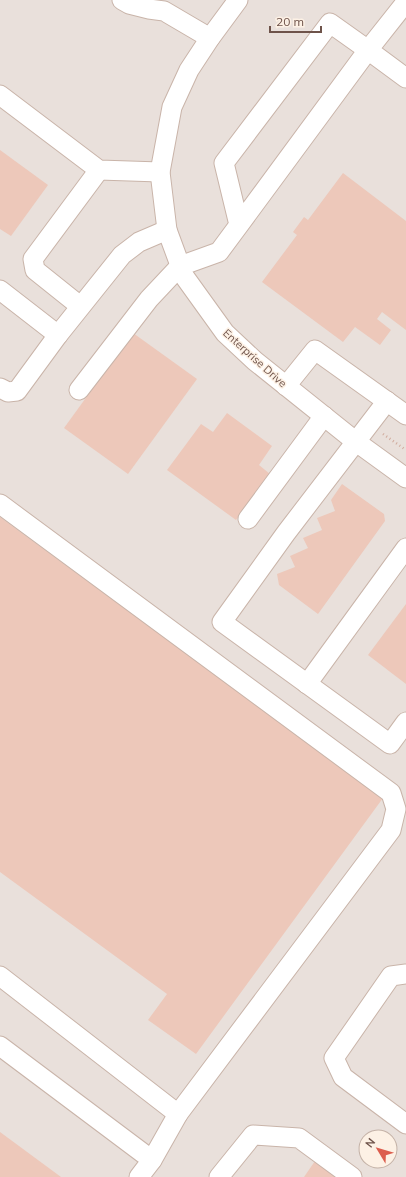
<svg xmlns="http://www.w3.org/2000/svg" width="406" height="1177" font-family="Mulish,sans-serif">
<rect width="100%" height="100%" fill="#faede0"/>
<!-- industrial -->
<path fill="#e9e0db" fill-rule="evenodd" d="M0,0H406V1177H0ZM366,1137H390V1161H366Z"/>
<!-- building -->
<g fill="#edc8ba">
<path d="M0,150L48,185L11,236L0,229Z"/>
<path d="M343,173L406,221V330L382,312L377,319L391,330L380,345L355,327L343,342L262,282L297,235L293,232L304,217L308,220Z"/>
<path d="M133,333L197,379L128,474L64,428Z"/>
<path d="M227,413L272,446L259,465L270,474L236,520L167,470L201,424L213,432Z"/>
<path d="M342,484L384,514L385,521L318,614L279,585L277,574L295,567L290,556L308,548L303,538L322,530L317,518L335,511L331,500Z"/>
<path d="M0,517L383,798L196,1054L148,1020L167,994L0,872Z"/>
<path d="M406,604V684L368,655Z"/>
<path d="M0,1132L61,1177H0Z"/>
<path d="M315,1161L337,1177H304Z"/>
</g>
<g fill="none" stroke-linecap="round" stroke-linejoin="round">
<!-- minor casing -->
<g stroke="#c9b4a9" stroke-width="21">
<g id="minor">
<path d="M122,0L129,4L149,9L164,11L210,38"/>
<path d="M238,0L210,38L189,70L172,107L160,172L167,230L184,276L225,333L255,361L355,441L406,478"/>
<path d="M406,2L368,50L406,78"/>
<path d="M0,95L99,170L160,172"/>
<path d="M0,290L58,335L122,255L139,242L167,230"/>
<path d="M80,306L35,270L33,259L99,170"/>
<path d="M286,386L315,350L406,415"/>
<path d="M0,388L8,392L17,391L58,335"/>
<path d="M79,390L149,299L180,266L219,252L239,225L368,50L330,23L224,163L239,225"/>
<path d="M387,401L286,533L222,622L390,744L406,722"/>
<path d="M0,504L391,793L396,809L391,830L178,1114L0,976"/>
<path d="M248,519L324,416"/>
<path d="M307,684L406,548"/>
<path d="M406,974L391,976L334,1058L343,1077L406,1124"/>
<path d="M0,1046L152,1160L139,1177"/>
<path d="M152,1160L178,1114"/>
<path d="M219,1177L253,1135L299,1138L352,1177"/>
</g>
</g>
<!-- path -->
<path stroke="#d1ac9e" stroke-width="2.5" stroke-dasharray="1 3" stroke-linecap="butt" d="M383,434L406,450"/>
<!-- minor -->
<use href="#minor" stroke="#fff" stroke-width="19"/>
</g>
<g text-anchor="middle" dominant-baseline="central" stroke-width="3" stroke-linejoin="round" paint-order="stroke">
<!-- street labels -->
<g font-size="11" fill="#6e534a" stroke="#fdf1e5">
<text transform="translate(255 358) rotate(42)">Enterprise Drive</text>
</g>
</g>
<!-- north arrow -->
<g transform="translate(378 1149) rotate(308)"><circle r="19" fill="#fdf1e5" stroke="#c4b2a7"/>
<path d="M0-3L7 15L0 10L-7 15Z" fill="#dc5d4d"/>
<text y="-6" font-size="11" font-weight="bold" text-anchor="middle" fill="#6e534a">N</text>
</g>
<!-- scale -->
<path d="M270 26v6h51v-6" fill="none" stroke="#6e534a" stroke-width="2"/>
<text x="276" y="26" font-size="12" fill="#6e534a" stroke="#fdf1e5" stroke-width="3" paint-order="stroke">20 m</text>
</svg>
